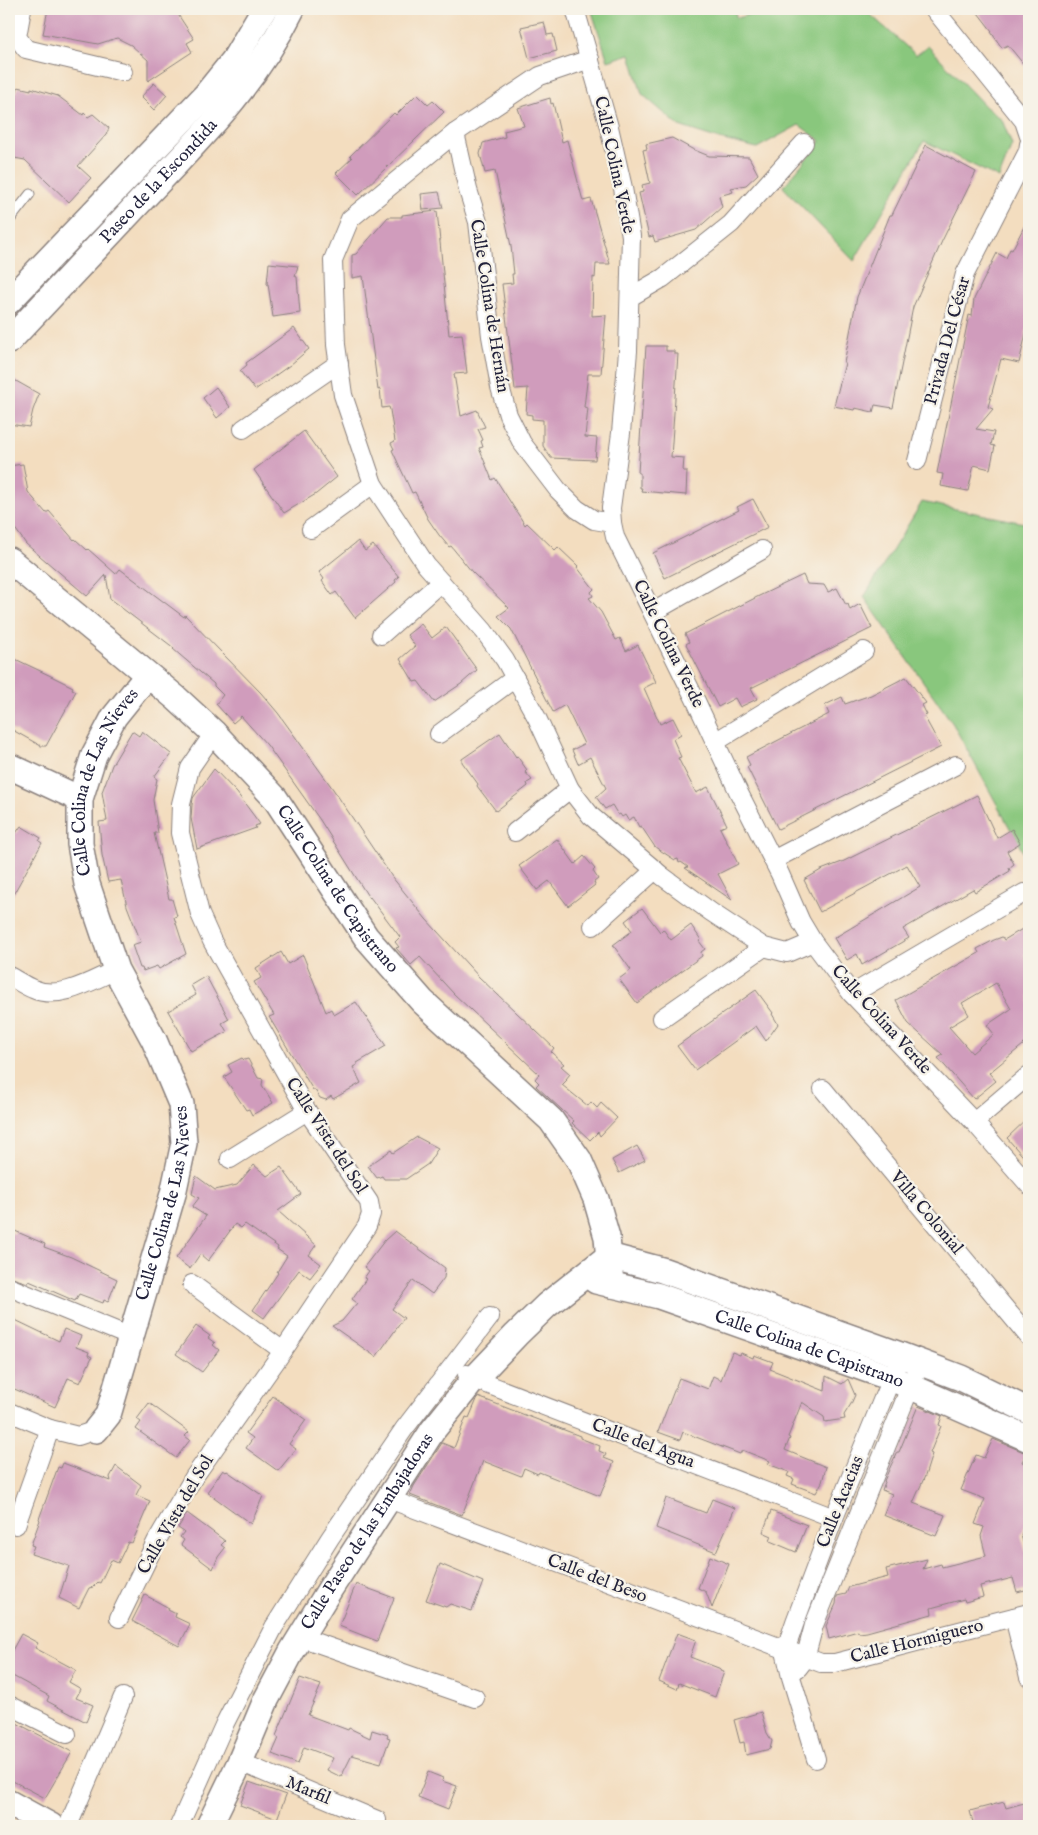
<svg xmlns="http://www.w3.org/2000/svg" width="1038" height="1835" font-family="'IM FELL English',serif">
<rect width="100%" height="100%" fill="#f7f3e8"/>
<filter id="ink" filterUnits="userSpaceOnUse"><feTurbulence type="fractalNoise" baseFrequency=".02" numOctaves="2"/><feDisplacementMap in="SourceGraphic" scale="10" xChannelSelector="R" yChannelSelector="G"/><feConvolveMatrix kernelMatrix="1 2 1 2 8 2 1 2 1" color-interpolation-filters="sRGB"/></filter>
<filter id="wash" filterUnits="userSpaceOnUse"><feTurbulence type="fractalNoise" baseFrequency=".0096" numOctaves="4" result="noise"/><feDisplacementMap in="SourceGraphic" scale="20" xChannelSelector="R" yChannelSelector="G"/><feGaussianBlur stdDeviation="1.12" result="paint"/><feColorMatrix in="noise" values="0 0 0 0 0 0 0 0 0 0 0 0 0 0 0 0 0 1.4 0 .05"/><feComposite in="paint" operator="in"/></filter>
<g filter="url(#wash)">
<rect width="100%" height="100%" fill="#f3ddbf"/>
<!-- green -->
<g fill="#89c77d" stroke="#56745c">
<path d="M591,9H733L737,18L767,9H864L916,55L928,46L986,107L1002,120L1012,145L999,178L924,141L854,261L783,187L821,141L799,125L757,148L719,139L679,126L642,94L630,54L608,61Z"/>
<path d="M922,502L1029,524V863L953,724L864,597Z"/>
</g>
<g id="blocks">
<!-- building -->
<g fill="#d09cbc" fill-rule="evenodd">
<path d="M48,9H162L177,13L194,39L187,43L192,52L148,81V60L131,45L117,38L98,44L43,34Z"/>
<path d="M975,9H1029V71L1008,45L1002,48L991,32L992,31Z"/>
<path d="M544,22L547,35L553,34L557,51L529,58L521,27Z"/>
<path d="M154,83L167,95L154,110L141,97Z"/>
<path d="M18,87L31,90V88L58,96L83,115L84,113L88,117L93,114L109,128L106,135L78,166L91,178L69,202L25,160L9,157V91L16,93Z"/>
<path d="M417,94L428,105L433,101L444,112L358,195L336,173L352,158L350,156L394,113L396,115Z"/>
<path d="M550,98L551,104L553,103L562,142L567,140L583,201L591,199L610,264H596L595,278L593,277L592,316L606,315L601,374H588L584,407L588,408L585,437L597,438L595,460L551,458L543,446V420L532,419V415L526,414L528,388L515,389L502,284L513,283L512,274H514L511,246L495,171L485,173L480,154L483,143L505,137L504,131L524,126L518,108Z"/>
<path d="M672,138L692,149L709,156L749,157L758,174L746,185L731,188L733,192L719,196L722,207L696,230L655,242L653,236L649,237L639,193L643,192L642,185L650,183L643,150L647,149L646,144Z"/>
<path d="M926,145L976,172L942,241L913,307L893,408L875,405L873,412L855,408L854,410L834,406L845,363H844L857,297L890,215H892Z"/>
<path d="M439,192L443,208L423,210L421,194Z"/>
<path d="M437,211L449,335L462,334L466,365L467,373L454,374L461,416L477,410L485,427L478,429L483,440L481,441L483,447L479,448L492,480L495,478L525,525L527,523L555,550L558,547L578,566L577,567L594,589L591,592L593,596L589,598L601,612L616,640L620,638L626,651L638,645L656,682L644,688L660,724L673,718L681,734L673,739L681,757L678,758L696,793L708,787L727,825L720,828L738,864L718,874L732,900L685,868L688,867L681,862L679,863L678,859L675,860L655,847L641,826L639,827L634,817L628,820L625,815L622,817L620,814L618,815L612,805L605,809L596,797L606,788L590,757L578,764L572,750L584,744L565,705L553,712L511,629L498,616L509,608L472,572L451,546L449,547L439,535L428,519L415,492L412,493L392,450L394,449L391,443L395,441L390,410L389,407L382,408L380,389L378,390L363,276L352,278V255L356,254L388,217H402V215Z"/>
<path d="M1029,217V321L1019,363L1001,359L988,407L993,409L976,429L994,432L991,445L995,446L990,469L974,465L968,491L941,486L943,474L937,473L969,315L972,316L974,299L997,253L1006,258L1010,249L1012,250Z"/>
<path d="M269,263L298,266L295,276L297,277L300,313L273,317L268,284H267Z"/>
<path d="M294,328L309,349L290,365L255,390L240,371L247,365L246,363Z"/>
<path d="M646,346H666V351H674V354H678L671,457L684,458L683,471H687L686,495L641,491L642,488H640V473H638Z"/>
<path d="M9,377L39,394L33,410L29,427L9,424Z"/>
<path d="M216,387L230,407L217,418L203,398Z"/>
<path d="M304,431L337,477L316,494L284,513L254,470Z"/>
<path d="M23,464L28,492L46,513L49,511L74,540L75,539L87,550L88,549L116,574L120,569L184,617L185,615L261,693L278,713L333,789L392,877L426,919L479,977L554,1048L551,1052L564,1064L561,1066L570,1074L566,1079L567,1080L562,1085L588,1106L591,1102L597,1108L601,1103L617,1118L600,1136L598,1132L590,1140L572,1123L574,1121L536,1086L539,1083L535,1079L539,1074L454,994L420,957L411,965L396,948L399,947L395,942L400,937L370,897L369,898L320,820L267,745L241,716L233,723L216,704L223,695L214,686V684L173,649L174,648L110,599L106,575L87,596L26,544L9,520V466Z"/>
<path d="M753,499L768,527L665,578L653,553L739,510L737,507Z"/>
<path d="M358,541L365,551L373,545L399,577L395,580L396,582L355,618L336,592L332,595L322,581L324,579L319,572Z"/>
<path d="M803,575L807,584L824,585L828,592L837,588L846,605L848,604L850,610L860,604L872,628L751,688L757,699L740,707L735,698L718,707L686,644L689,642L685,634L759,596Z"/>
<path d="M421,624L432,638L446,627L477,670L461,684L434,702L418,681L414,682L400,659L415,646L407,635Z"/>
<path d="M13,658L53,677L73,687L72,689L76,691L46,746H41L9,728V666Z"/>
<path d="M906,677L926,703L922,705L927,715L924,716L941,747L778,829L747,767L750,765L746,757L829,714L825,705L842,697L845,704L871,695Z"/>
<path d="M132,731L139,736L142,731L171,754L154,777L157,779L153,800L158,833H154L169,899H172L177,916L174,917L186,954L159,969L157,966L143,971L142,968H140L132,945L141,942L127,906L121,880L108,882L102,855L99,822L107,821L102,792L112,765Z"/>
<path d="M500,733L516,757L517,756L527,770L525,772L532,780L527,783L528,786L496,811L477,786L478,784L462,762V759Z"/>
<path d="M214,769L237,793L260,824L255,826L256,828L197,849L191,818L192,805L193,798Z"/>
<path d="M977,795L997,838L1012,829L1020,843L1007,851L1014,864L1009,868L1010,871L975,892L973,889L903,929L909,938L862,965L857,954L847,960L834,938L920,887L907,865L820,912L804,880L821,870L842,862Z"/>
<path d="M21,826L41,838L39,841L42,843L9,902V842L14,832L16,833Z"/>
<path d="M557,839L575,864L584,856L595,869L593,871L598,879L594,882L595,885L568,906L549,881L537,890L519,866Z"/>
<path d="M642,908L660,932L663,929L671,940L691,925L701,940L699,941L705,949L701,952L702,956L637,1003L619,979L631,970L613,945L632,931L625,921Z"/>
<path d="M1029,925V952L1024,955L1029,964V1040L989,1073L996,1081L974,1099L938,1058L943,1055L908,1023L896,1000L979,953L977,949L994,940L1002,937L1004,940ZM996,983L1011,1009L987,1025L994,1034L972,1053L949,1027L969,1015L962,1003Z"/>
<path d="M281,952L288,964L303,955L326,1012L331,1009L334,1015L356,1002L386,1046L357,1063V1065L353,1067L361,1083L333,1099L331,1096L326,1100L320,1098L315,1090H313L269,1017L274,1015L254,982L261,978L256,968Z"/>
<path d="M206,976L229,1019L222,1023L227,1032L191,1051L168,1011L196,995L191,985Z"/>
<path d="M756,990L773,1013L772,1014L778,1024L766,1041L756,1026L695,1070L677,1046Z"/>
<path d="M242,1058L244,1060L248,1059L258,1078L263,1079L262,1085L273,1103L252,1115L249,1109L246,1110L224,1077L232,1072L228,1065Z"/>
<path d="M1029,1117V1163L1007,1138Z"/>
<path d="M417,1137L438,1148L428,1164L406,1179H384L382,1176L377,1178L368,1166L391,1150L393,1153Z"/>
<path d="M637,1146L645,1160L619,1173L612,1160Z"/>
<path d="M254,1165L267,1176L281,1167L301,1194L278,1211L316,1245L309,1255L321,1264L310,1278L299,1270L264,1318L253,1310L278,1273L277,1272L287,1256L277,1249L278,1247L245,1224L241,1228L235,1224L208,1261L200,1254L190,1269L176,1258L206,1216L192,1207L199,1198L192,1194L196,1176L215,1190L237,1185Z"/>
<path d="M15,1231L45,1244L44,1247L71,1257L117,1279L108,1302L104,1300L103,1303L79,1294L75,1301L29,1281L28,1283L9,1277V1232L14,1234Z"/>
<path d="M395,1231L445,1268L444,1278L432,1294L413,1280L392,1309L404,1318L376,1357L332,1326L342,1321L357,1303L352,1299L366,1279L364,1278L369,1271L364,1267L385,1240Z"/>
<path d="M9,1317L59,1341L64,1329L81,1336L76,1347L89,1352L88,1355L92,1357L80,1383L68,1378L55,1407L10,1387L11,1384L9,1383Z"/>
<path d="M196,1326L210,1336L208,1338L215,1343L213,1345L219,1350L202,1372L176,1354Z"/>
<path d="M732,1352L740,1355L741,1353L753,1358L754,1355L773,1362L770,1369L825,1391L826,1376L842,1384L848,1379L855,1395L851,1404L844,1415L845,1419L825,1422L824,1417L802,1402L788,1437L790,1438L785,1450L826,1467L822,1482L816,1493L792,1484L794,1479L787,1476L789,1472L768,1464L770,1461L742,1450L740,1454L683,1432L680,1440L658,1432L679,1378L708,1389L713,1376L721,1380Z"/>
<path d="M273,1396L306,1420L289,1444L296,1449L278,1471L246,1448L253,1438L246,1433Z"/>
<path d="M478,1397L580,1436V1438L600,1446L599,1451L606,1454L604,1458L614,1462L600,1496L539,1472L538,1474L524,1468L521,1476L483,1461L462,1515L410,1495L414,1486L442,1443L454,1448L466,1417L469,1418Z"/>
<path d="M149,1403L189,1432L185,1436L190,1440L176,1458L136,1429L141,1422L137,1419Z"/>
<path d="M918,1406L942,1416L939,1425L941,1426L930,1453L932,1454L925,1476L913,1503L945,1515L936,1536L883,1515L892,1494L882,1490L885,1482L884,1481L897,1452H899Z"/>
<path d="M993,1439L1026,1453L1022,1462L1029,1465V1516L1021,1535L1029,1563V1589L1017,1592L1013,1578L980,1586L983,1597L965,1602L964,1599L931,1608L932,1614L867,1632L859,1633L858,1631L829,1639L826,1626L836,1604L837,1596L846,1594L849,1587L888,1577L886,1569L927,1559L923,1569L941,1564L942,1567L986,1556L981,1536L984,1527L975,1524L985,1499L961,1490L976,1455L984,1458Z"/>
<path d="M63,1463L111,1481L110,1477L116,1466L141,1485L136,1495L150,1501L132,1543L128,1542L118,1563L111,1560L100,1583L98,1582L93,1587L89,1588L79,1608L59,1598L69,1566L31,1554L34,1546L31,1545L40,1520L39,1519L58,1467L61,1468Z"/>
<path d="M223,1470L226,1472L227,1471L263,1496L251,1524L207,1492Z"/>
<path d="M666,1498L706,1513L712,1499L735,1508L716,1552L656,1528Z"/>
<path d="M771,1511L807,1525L796,1552L770,1541L772,1536L763,1532Z"/>
<path d="M187,1513L225,1541L221,1545L225,1548L218,1557L213,1569L181,1545L184,1540L180,1537L184,1532L178,1528Z"/>
<path d="M710,1556L729,1564L712,1608L706,1592L698,1588Z"/>
<path d="M440,1564L483,1582L472,1611L450,1604L446,1607L426,1600Z"/>
<path d="M356,1584L394,1598L377,1641L339,1626Z"/>
<path d="M145,1595L169,1608L168,1610L176,1614L175,1617L190,1624L179,1646L132,1621Z"/>
<path d="M677,1633L696,1640L690,1657L721,1669L720,1671L724,1672L715,1697L679,1683L677,1689L659,1681Z"/>
<path d="M21,1634L38,1643L35,1648L76,1670L69,1682L81,1689L76,1698L93,1705L86,1722L47,1701L49,1696L9,1674V1656Z"/>
<path d="M300,1678L321,1685L308,1715L348,1730L349,1728L370,1738L372,1730L388,1735L387,1737L390,1738L381,1763L352,1755L341,1777L327,1770L333,1758L304,1747L298,1764L272,1754L279,1738L276,1736Z"/>
<path d="M761,1712L767,1733L772,1741L770,1749L746,1755L744,1742L740,1743L734,1720Z"/>
<path d="M9,1719L72,1752L45,1798L9,1779Z"/>
<path d="M428,1772L443,1778L442,1781L457,1786L448,1809L418,1797Z"/>
<path d="M249,1782L286,1795L277,1819L240,1805Z"/>
<path d="M1004,1802L1006,1808L1024,1803L1025,1806L1029,1804V1826H974L970,1811Z"/>
</g>
</g>
</g>
<g filter="url(#ink)">
<use href="#blocks" fill-opacity="0" stroke="#8a807d" stroke-width="1"/>
<g fill="none" stroke-linecap="round" stroke-linejoin="round">
<!-- lane casing -->
<g stroke="#8a807d" stroke-width="11">
<path id="lane" d="M9,221L30,194"/>
</g>
<!-- street casing -->
<g stroke="#8a807d" stroke-width="20">
<g id="street">
<path d="M22,9L17,37L26,49L123,72"/>
<path d="M575,9L609,127L623,188L631,236L628,351L621,433L611,508L612,523L615,537L695,699L739,793L780,874L801,922L813,942L852,994L974,1122L1029,1185"/>
<path d="M934,9L1024,121L1029,136"/>
<path d="M590,59L540,76L455,133L350,219L333,260L336,345L343,395L373,484L426,565L484,631L505,660L537,718L570,789L591,816L662,876L711,912L764,947L787,953L813,942"/>
<path d="M455,133L468,190L478,222L491,336L500,387L508,415L522,443L558,490L577,509L594,520L612,523"/>
<path d="M630,297L663,278L731,224L804,143"/>
<path d="M243,429L339,363"/>
<path d="M917,461L965,274L1028,151L1029,144"/>
<path d="M311,529L373,484"/>
<path d="M653,612L762,550"/>
<path d="M381,635L441,582"/>
<path d="M439,734L515,678"/>
<path d="M715,742L864,651"/>
<path d="M515,832L570,789"/>
<path d="M773,860L956,765"/>
<path d="M593,926L655,870"/>
<path d="M9,976C17,980 25,986 33,989C60,1001 93,980 116,970"/>
<path d="M852,994L1024,893"/>
<path d="M662,1018L764,947"/>
<path d="M823,1089L1029,1337"/>
<path d="M974,1122L1029,1075"/>
<path d="M230,1159L307,1111"/>
<path d="M192,1284L283,1351"/>
<path d="M9,1287L131,1337"/>
<path d="M467,1374L474,1379L834,1518"/>
<path d="M9,1412L50,1429L78,1436L96,1430"/>
<path d="M389,1499L821,1663H835L1029,1613"/>
<path d="M16,1525L50,1429"/>
<path d="M1014,1617L1029,1677"/>
<path d="M119,1618L157,1540L194,1477L283,1351L367,1226L371,1214L369,1202L307,1111L212,941L200,914L180,833L181,804L190,768L214,733"/>
<path d="M300,1637L475,1698"/>
<path d="M798,1668L805,1659L814,1625L920,1363"/>
<path d="M9,1705L67,1734"/>
<path d="M816,1759L791,1677L785,1651L795,1622L834,1518L895,1369"/>
<path d="M240,1762L377,1820"/>
<path d="M68,1826L123,1697"/>
<path d="M179,1826L225,1723L274,1627L330,1538L404,1429L490,1317"/>
</g>
</g>
<!-- secondary casing -->
<g stroke="#8a807d" stroke-width="28">
<g id="secondary">
<path d="M9,301L205,96L234,60L264,9"/>
<path id="s1" d="M9,341C56,291 103,241 150,191C205,133 256,82 292,9"/>
<path id="s2" d="M9,560L176,698L214,733L275,798L366,937L422,1001L551,1120L579,1160L596,1199L607,1237L611,1285"/>
<path d="M9,766L80,799"/>
<path id="s3" d="M596,1281L659,1296L891,1378L1029,1439"/>
<path id="s4" d="M96,1430L108,1415L173,1194L184,1143L181,1104L154,1040L116,970L87,884L80,844V799L94,755L114,717L147,676"/>
<path d="M9,1803L51,1826"/>
<path id="s5" d="M209,1826L240,1762L266,1700L292,1651L330,1589L433,1430L474,1379L516,1335L547,1305L609,1256L662,1270L900,1355L961,1378L1029,1411"/>
</g>
</g>
<!-- lane -->
<use href="#lane" stroke="#fff" stroke-width="9"/>
<!-- street -->
<use href="#street" stroke="#fff" stroke-width="18"/>
<!-- secondary -->
<use href="#secondary" stroke="#fff" stroke-width="25"/>
</g>
</g>
<g text-anchor="middle" dominant-baseline="central" stroke-width="4.5" stroke-linejoin="round" paint-order="stroke">
<!-- street labels -->
<g font-size="18" fill="#22223b" stroke="#f7f3e8">
<text transform="translate(614 165) rotate(78)">Calle Colina Verde</text>
<text stroke="none"><textPath href="#s1" startOffset="219">Paseo de la Escondida</textPath></text>
<text transform="translate(489 306) rotate(81)">Calle Colina de Hernán</text>
<text transform="translate(948 341) rotate(-75)">Privada Del César</text>
<text transform="translate(668 644) rotate(64)">Calle Colina Verde</text>
<text stroke="none"><textPath href="#s4" startOffset="689">Calle Colina de Las Nieves</textPath></text>
<text stroke="none"><textPath href="#s2" startOffset="468">Calle Colina de Capistrano</textPath></text>
<text transform="translate(881 1020) rotate(48)">Calle Colina Verde</text>
<text transform="translate(326 1136) rotate(57)">Calle Vista del Sol</text>
<text stroke="none"><textPath href="#s4" startOffset="239">Calle Colina de Las Nieves</textPath></text>
<text transform="translate(926 1213) rotate(50)">Villa Colonial</text>
<text stroke="none"><textPath href="#s3" startOffset="224">Calle Colina de Capistrano</textPath></text>
<text transform="translate(643 1444) rotate(21)">Calle del Agua</text>
<text transform="translate(841 1502) rotate(-68)">Calle Acacias</text>
<text transform="translate(176 1515) rotate(-60)">Calle Vista del Sol</text>
<text stroke="none"><textPath href="#s5" startOffset="335">Calle Paseo de las Embajadoras</textPath></text>
<text transform="translate(597 1579) rotate(21)">Calle del Beso</text>
<text transform="translate(917 1642) rotate(-14)">Calle Hormiguero</text>
<text transform="translate(308 1791) rotate(23)">Marfil</text>
</g>
</g>
<!-- margin -->
<rect width="1038" height="1835" fill="none" stroke="#f7f3e8" stroke-width="30"/>
</svg>
